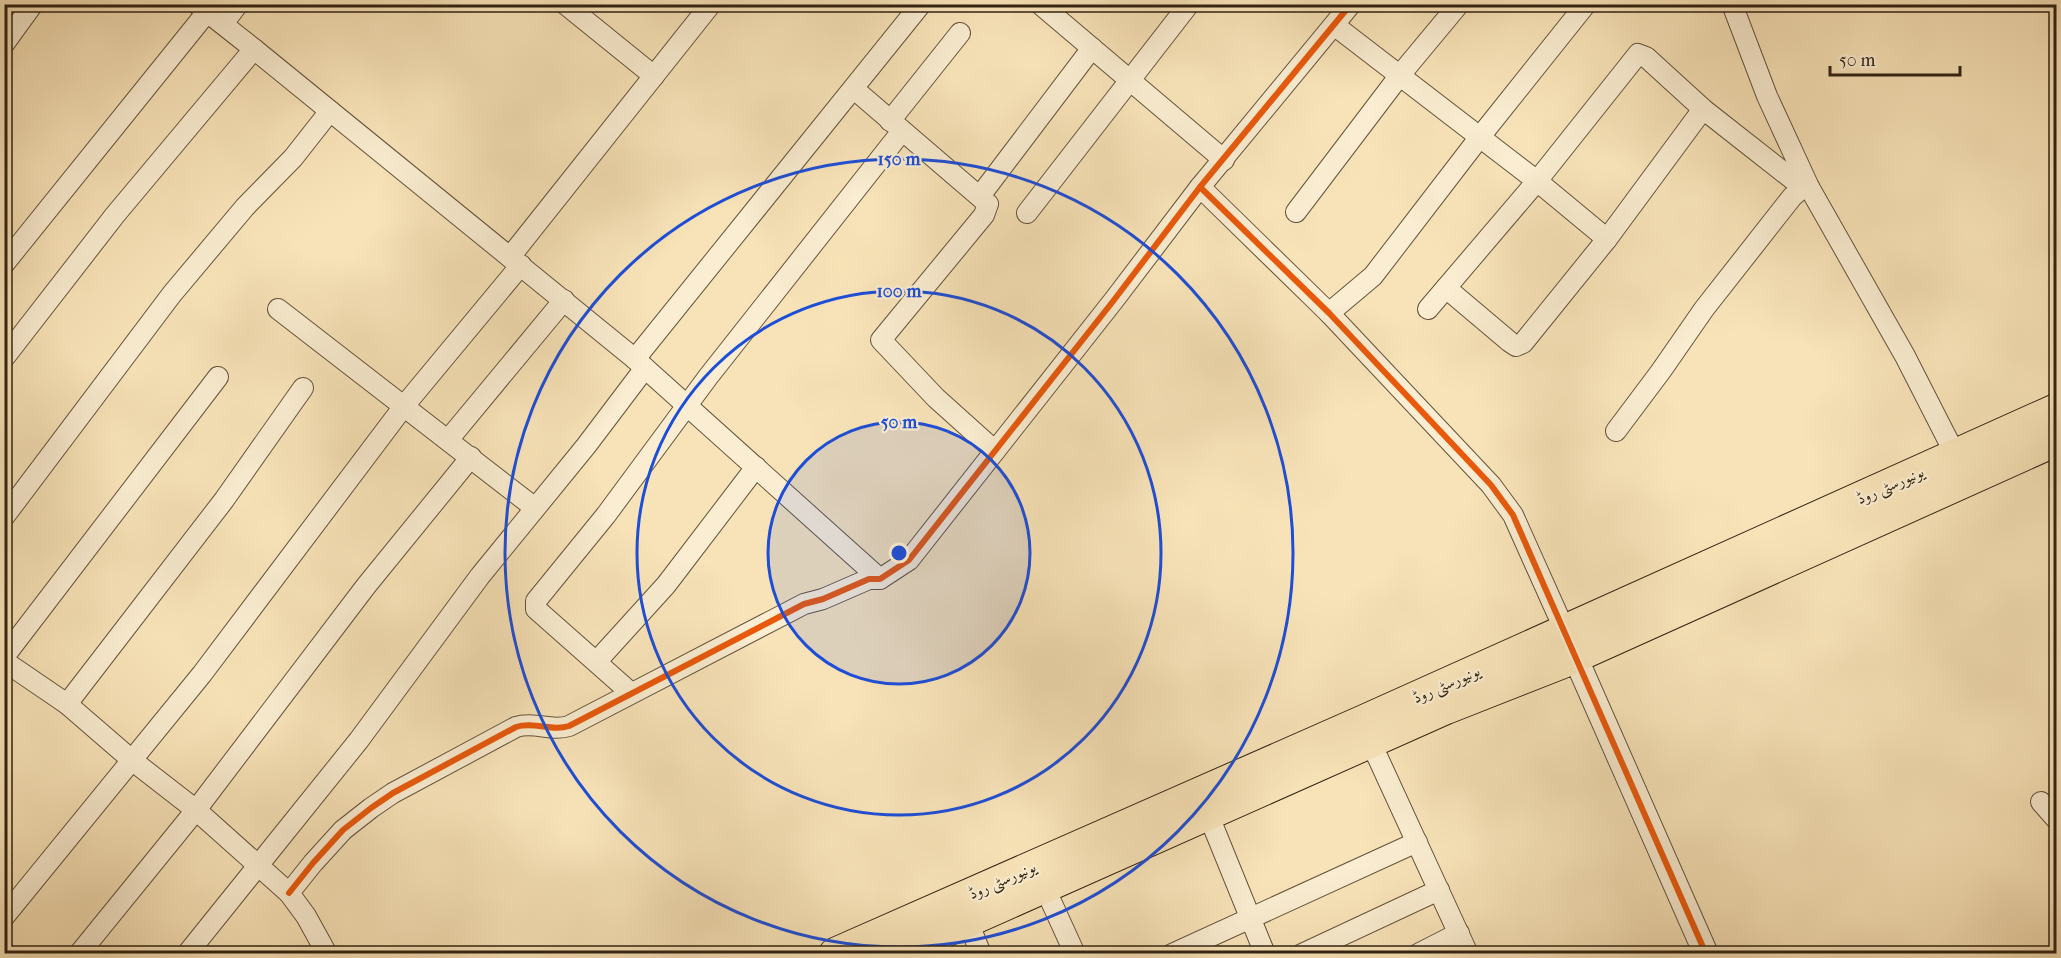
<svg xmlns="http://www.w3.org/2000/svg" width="2061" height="958" font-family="'IM FELL French Canon',Amiri,serif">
<rect width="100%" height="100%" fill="#f8e3b8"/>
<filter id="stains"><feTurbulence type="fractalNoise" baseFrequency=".00333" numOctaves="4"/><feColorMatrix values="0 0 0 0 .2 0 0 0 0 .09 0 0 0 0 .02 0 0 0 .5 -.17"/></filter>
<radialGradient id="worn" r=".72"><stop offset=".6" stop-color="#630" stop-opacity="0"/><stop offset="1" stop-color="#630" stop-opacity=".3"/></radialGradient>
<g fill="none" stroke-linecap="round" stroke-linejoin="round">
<!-- minor casing -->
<g stroke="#63533c" stroke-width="22">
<g id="minor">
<path d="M197,4L254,49L635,359L880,579"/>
<path d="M565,4L654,76"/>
<path d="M1040,4L1224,160"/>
<path d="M1732,4L1767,96L1809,187L1905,356L1956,456"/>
<path d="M223,24L238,4"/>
<path d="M1334,25L1537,181L1607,239"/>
<path d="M4,44L33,4"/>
<path d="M854,89L988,204L984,215L881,340L936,398L995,451"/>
<path d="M890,121L960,33"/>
<path d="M1200,187L1329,313L1491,485L1513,515L1565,631"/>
<path d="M980,196L1092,48"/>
<path d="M1296,212L1400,75L1459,4"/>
<path d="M1027,213L1189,4"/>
<path d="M510,257L711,4"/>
<path d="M4,264L207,12"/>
<path d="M1446,288L1510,342L1516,346L1523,343L1607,239L1703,109"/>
<path d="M278,309L535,508"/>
<path d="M1428,309L1537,181L1638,54L1646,57L1703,109L1796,182L1800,190"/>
<path d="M1329,313L1373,276L1479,138L1586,4"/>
<path d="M4,358L115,215L254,49"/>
<path d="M635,359L921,4"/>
<path d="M1616,431L1661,371L1704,309L1792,197L1800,190L1809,187"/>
<path d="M448,440L564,300"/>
<path d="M4,517L172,294L245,207L293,158L330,111"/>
<path d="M4,657L218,377"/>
<path d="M4,661L67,704L133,761L196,810L289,893L306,916L327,954"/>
<path d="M597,661L666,585L756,467"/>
<path d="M631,693L536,609V601L606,515L708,377L902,131"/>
<path d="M67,704L224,500L303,388"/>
<path d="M1366,732L1468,954"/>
<path d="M2041,802L2056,819"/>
<path d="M1204,804L1265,954"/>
<path d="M1044,886L1075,954"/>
<path d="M289,893L313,863L343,830L371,808L393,793L516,727C534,721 552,732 569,726L804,604L823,599L869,579H880L909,560L1114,300L1200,187L1351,4"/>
<path d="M964,912L981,954"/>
<path d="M4,917L202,674L404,406L521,265"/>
<path d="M79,954L196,810L366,586L471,457"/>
<path d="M187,954L359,740L480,576L586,446L645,368"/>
<path d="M1172,954L1417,842"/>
<path d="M1302,954L1439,890"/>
<path d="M1418,954L1459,933"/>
</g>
</g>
<!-- tertiary casing -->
<g stroke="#63533c" stroke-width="26">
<path id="tertiary" d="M1569,643L1706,954"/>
</g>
<!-- trunk casing -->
<g stroke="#312312" stroke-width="34">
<g id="trunk">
<path d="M835,954L1362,722L2056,410"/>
<path d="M893,954L1446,708L1563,662L2056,440"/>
</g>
</g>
<!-- minor -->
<use href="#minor" stroke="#faedd1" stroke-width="20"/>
<!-- tertiary -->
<use href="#tertiary" stroke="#faedd1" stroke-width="24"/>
<!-- trunk -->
<use href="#trunk" stroke="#f8e3b8" stroke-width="32"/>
<!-- cycleway casing -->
<g stroke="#faedd1" stroke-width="10">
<g id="cycleway">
<path d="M1200,187L1329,313L1491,485L1513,515L1706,954"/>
<path d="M289,893L313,863L343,830L371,808L393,793L516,727C534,721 552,732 569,726L804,604L823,599L869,579H880L909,560L1114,300L1200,187L1351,4"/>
</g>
</g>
<!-- cycleway -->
<use href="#cycleway" stroke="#e8590c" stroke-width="6"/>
</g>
<!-- distance rings -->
<circle cx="899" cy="553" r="131" fill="#1d4ed8" fill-opacity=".12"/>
<g fill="none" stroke="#1d4ed8" stroke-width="3">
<circle cx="899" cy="553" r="131"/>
<circle cx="899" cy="553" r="262"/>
<circle cx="899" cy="553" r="394"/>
</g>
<g text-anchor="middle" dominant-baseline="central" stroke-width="4.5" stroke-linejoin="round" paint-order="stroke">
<!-- street labels -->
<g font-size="16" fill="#312312" stroke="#faedd1">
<text transform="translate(1890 485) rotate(-24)">یونیورسٹی روڈ</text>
<text transform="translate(1446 684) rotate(-24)">یونیورسٹی روڈ</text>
<text transform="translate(1002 880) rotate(-24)">یونیورسٹی روڈ</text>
</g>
</g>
<circle cx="899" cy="553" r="9" fill="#1d4ed8" stroke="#faedd1" stroke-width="3"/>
<g font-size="18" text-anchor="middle" font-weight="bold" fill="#1d4ed8" stroke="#faedd1" stroke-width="4.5" stroke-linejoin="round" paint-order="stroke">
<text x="899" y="165">150 m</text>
<text x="899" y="297">100 m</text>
<text x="899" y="428">50 m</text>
</g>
<!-- margin -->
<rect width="2061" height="958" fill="none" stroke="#f8e3b8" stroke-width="24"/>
<rect x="6" y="6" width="2049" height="946" fill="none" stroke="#312312" stroke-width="3"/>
<rect x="12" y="12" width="2037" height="934" fill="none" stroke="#312312" stroke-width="1.5"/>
<!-- scale -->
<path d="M1830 66v9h130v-9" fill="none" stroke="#312312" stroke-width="3"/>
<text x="1839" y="66" font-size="18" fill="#312312" stroke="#faedd1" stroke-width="4.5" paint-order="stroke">50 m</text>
<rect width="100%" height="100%" filter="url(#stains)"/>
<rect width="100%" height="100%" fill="url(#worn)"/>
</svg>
